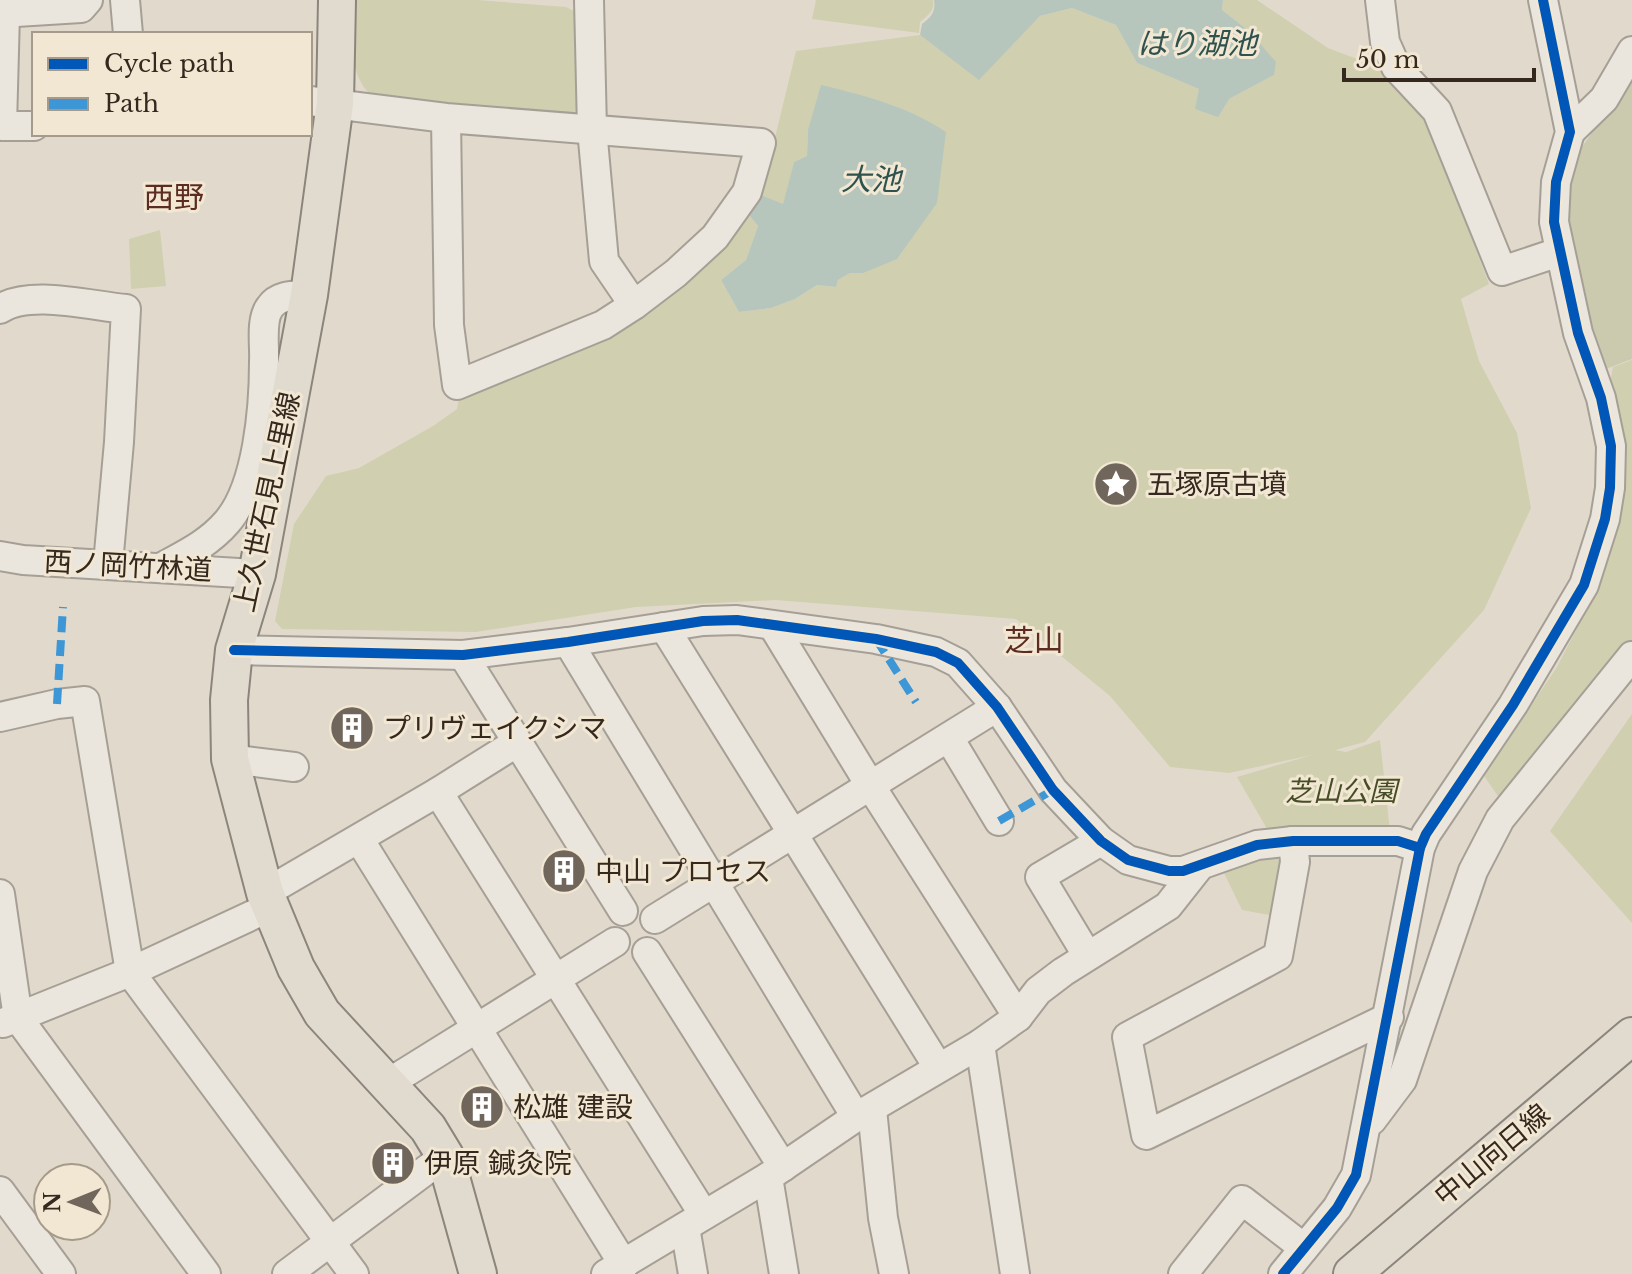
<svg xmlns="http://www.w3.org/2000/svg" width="1632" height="1274" font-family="'Libre Baskerville','Noto Sans JP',serif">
<rect width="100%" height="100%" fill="#e1dacc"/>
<!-- green -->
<g fill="#d0cfb0">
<path d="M353,0H477L566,7L576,12L580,119L452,109L370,94C346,71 354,31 353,0Z"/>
<path d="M816,0H933C935,11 928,15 920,22L919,33L812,19Z"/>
<path d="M1223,0H1257L1328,48L1394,73L1421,106L1489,284L1461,299L1479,361L1517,433L1531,508L1484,610L1365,742L1335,750L1346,752L1380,740L1390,832L1270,834L1237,777L1312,755L1229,773L1170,767L1110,696L1016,619L775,600L636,607L476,632L282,629L275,621L294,524L326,476L359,468L433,426L457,409L459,397L613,328L745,210L758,226L746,260L721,280L739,312L771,308L795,299L817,285L836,287L838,280L850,273H863L808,130L807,156L794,162L783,205L761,195L796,51L920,35L979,79L1040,16L1072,8L1116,25L1137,63L1199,89L1229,99L1274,75L1249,31L1222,10Z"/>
<path d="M160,230L166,286L131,289L129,239Z"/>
<path d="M1632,360V640L1500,799L1484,776L1557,667L1592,599L1617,525L1609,388L1613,367Z"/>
<path d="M1632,714V923L1550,831Z"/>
<path d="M1274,855L1285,867L1275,916L1242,910L1223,871Z"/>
</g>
<!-- cemetery -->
<path fill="#cbcaaf" d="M1632,76V359L1603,370L1571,258L1566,195L1574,158Z"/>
<!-- water -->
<g fill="#b7c6bc">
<path d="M934,0H1223L1222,10L1249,31L1276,62L1274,75L1229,99L1218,117L1195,109L1199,89L1137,63L1116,25L1072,8L1040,16L979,80L920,35L922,24C931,17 936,12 934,0Z"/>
<path d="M821,85C866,96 907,106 946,132L937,203L897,259L863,273H850L838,280L836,287L817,285L795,299L771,308L739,312L721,280L746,260L758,226L745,210L761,195L783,204L794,162L807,156L808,130Z"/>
</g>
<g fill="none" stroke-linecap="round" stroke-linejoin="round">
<!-- minor casing -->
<g stroke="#a69f95" stroke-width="32">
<g id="minor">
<path d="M125,0L128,34"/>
<path d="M589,0L592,129L604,261L634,305"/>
<path d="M1380,0L1385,42L1396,67L1437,111L1502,271L1559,252"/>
<path d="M0,13L81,8L88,0"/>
<path d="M5,14L2,126H34"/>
<path d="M310,101L446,118L761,143L747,192L715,237L676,273L634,305L603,325L457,385L449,325L446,118"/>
<path d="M1570,132L1604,99L1632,51"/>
<path d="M0,309C29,289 91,306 126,309L119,442L108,564"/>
<path d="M0,556L23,560L257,574"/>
<path d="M162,567C186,554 209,543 227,522C258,486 264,407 264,361C265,346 260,320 270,307C279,294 295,296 309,295"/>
<path d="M773,626L870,785L1018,1017"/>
<path d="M664,627L938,1067"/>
<path d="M568,642L856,1117"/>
<path d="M234,650L463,655L568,642L703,621L737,620L876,639L936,652L958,663L997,707L1053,790L1101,841L1128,860L1169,871H1183L1257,845L1293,841H1398L1420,848"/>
<path d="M463,655L623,911"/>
<path d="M0,717L57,704L85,701L130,972L354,1274"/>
<path d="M949,738L999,821"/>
<path d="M230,759L294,767"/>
<path d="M438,792L704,1215"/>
<path d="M359,839L624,1265"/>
<path d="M1293,841L1295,862L1278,956L1127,1037L1146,1135L1389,1017"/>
<path d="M265,893L438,792L516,743"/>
<path d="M0,894L18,1018L206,1274"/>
<path d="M655,919L997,707"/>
<path d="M647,952L783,1167"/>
<path d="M1087,955L1040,877L1101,841"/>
<path d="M3,1023L130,972L270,907"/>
<path d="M980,1044L1015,1274"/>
<path d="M387,1084L615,942"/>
<path d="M872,1109L883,1218L894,1274"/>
<path d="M1372,1120L1402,1080L1473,871L1500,819L1632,656"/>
<path d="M768,1177L784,1274"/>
<path d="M0,1191L61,1274"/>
<path d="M685,1227L693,1274"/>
<path d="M287,1274L445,1156"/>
<path d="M606,1274L768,1177L856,1117L980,1044L1018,1017L1038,991L1063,972L1168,906L1198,868"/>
<path d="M1183,1274L1242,1200L1304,1248"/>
<path d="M1283,1274L1337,1208L1356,1175L1420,848L1426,834L1513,705L1584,585L1605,519L1610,488L1611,446L1601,398L1578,333L1554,222L1556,182L1570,132L1543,0"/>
</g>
</g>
<!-- major casing -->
<g stroke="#8c857c" stroke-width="40">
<g id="major">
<path d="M337,0L335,103L309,295L257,574L234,650L229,700L230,759L265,893L296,968L322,1013L428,1128L445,1156L478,1274"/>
<path d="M1352,1274L1632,1036"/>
</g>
</g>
<!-- minor -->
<use href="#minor" stroke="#eae5dd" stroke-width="28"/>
<!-- major -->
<use href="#major" stroke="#e1dbcf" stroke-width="36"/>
<!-- quiet -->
<g stroke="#3d96d5" stroke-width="8" stroke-dasharray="16 8" stroke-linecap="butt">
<path d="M876,639L916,702"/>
<path d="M57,704L63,607"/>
<path d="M999,821L1053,790"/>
</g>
<!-- cycleway casing -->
<g stroke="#f2e7d2" stroke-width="15">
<g id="cycleway">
<path d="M234,650L463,655L568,642L703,621L737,620L876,639L936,652L958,663L997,707L1053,790L1101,841L1128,860L1169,871H1183L1257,845L1293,841H1398L1420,848"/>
<path d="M1283,1274L1337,1208L1356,1175L1420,848L1426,834L1513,705L1584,585L1605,519L1610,488L1611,446L1601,398L1578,333L1554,222L1556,182L1570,132L1543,0"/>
</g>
</g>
<!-- cycleway -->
<use href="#cycleway" stroke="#0057b8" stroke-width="10"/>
</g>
<!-- icons -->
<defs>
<g id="sight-disc" transform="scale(2.3)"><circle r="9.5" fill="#71665c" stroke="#f2e7d2"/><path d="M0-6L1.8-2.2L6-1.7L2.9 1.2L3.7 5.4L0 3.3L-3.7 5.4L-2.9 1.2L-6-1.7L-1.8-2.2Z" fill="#fff"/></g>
<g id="building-disc" transform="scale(2.3)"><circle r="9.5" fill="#71665c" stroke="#f2e7d2"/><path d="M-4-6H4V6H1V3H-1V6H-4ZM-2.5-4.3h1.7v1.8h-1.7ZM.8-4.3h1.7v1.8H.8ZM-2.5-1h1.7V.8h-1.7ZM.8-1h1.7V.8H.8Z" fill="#fff"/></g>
</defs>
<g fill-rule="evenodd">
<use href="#sight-disc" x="1116" y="484"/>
<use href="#building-disc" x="352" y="728"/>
<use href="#building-disc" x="564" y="871"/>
<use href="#building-disc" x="482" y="1107"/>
<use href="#building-disc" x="393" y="1163"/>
</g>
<g text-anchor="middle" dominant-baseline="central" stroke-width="6" stroke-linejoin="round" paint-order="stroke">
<!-- poi labels -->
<g font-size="28" fill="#34281f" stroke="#f2e7d2" text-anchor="start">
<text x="1147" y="484">五塚原古墳</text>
<text x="383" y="728">プリヴェイクシマ</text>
<text x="595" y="871">中山 プロセス</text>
<text x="513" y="1107">松雄 建設</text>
<text x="424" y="1163">伊原 鍼灸院</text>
</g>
<!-- street labels -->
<g font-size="28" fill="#34281f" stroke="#f2e7d2">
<text transform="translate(267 502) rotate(-78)">上久世石見上里線</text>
<text transform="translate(128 566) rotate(3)">西ノ岡竹林道</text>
<text transform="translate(1492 1155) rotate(-40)">中山向日線</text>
</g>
<!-- park labels -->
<g font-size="28" font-style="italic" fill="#464e27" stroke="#f2e7d2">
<text x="1341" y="791">芝山公園</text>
</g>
<!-- water labels -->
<g font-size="30" font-style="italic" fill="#2f524e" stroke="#f2e7d2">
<text x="1197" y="43">はり湖池</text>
<text x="871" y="179">大池</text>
</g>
<!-- neighbourhood labels -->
<g font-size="30" fill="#5c2c22" stroke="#f2e7d2">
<text x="174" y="197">西野</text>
<text x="1034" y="640">芝山</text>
</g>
</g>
<!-- legend -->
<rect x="32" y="32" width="280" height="104" fill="#f2e7d2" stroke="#a69b8a" stroke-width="2"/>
<rect x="48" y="58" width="40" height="12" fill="#0057b8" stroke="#a69b8a" stroke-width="2"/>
<text x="104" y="72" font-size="24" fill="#34281f">Cycle path</text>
<rect x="48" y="98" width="40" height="12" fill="#3d96d5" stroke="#a69b8a" stroke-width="2"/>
<text x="104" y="112" font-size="24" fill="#34281f">Path</text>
<!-- north arrow -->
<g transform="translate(72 1202) rotate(269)"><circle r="38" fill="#f2e7d2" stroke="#a69b8a" stroke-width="2"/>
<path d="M0-6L14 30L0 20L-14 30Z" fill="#71665c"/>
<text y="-12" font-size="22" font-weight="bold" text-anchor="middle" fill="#34281f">N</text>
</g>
<!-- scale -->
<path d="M1344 68v12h190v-12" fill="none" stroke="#34281f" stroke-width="4"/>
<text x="1356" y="68" font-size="24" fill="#34281f" stroke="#f2e7d2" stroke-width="6" paint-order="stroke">50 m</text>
</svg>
